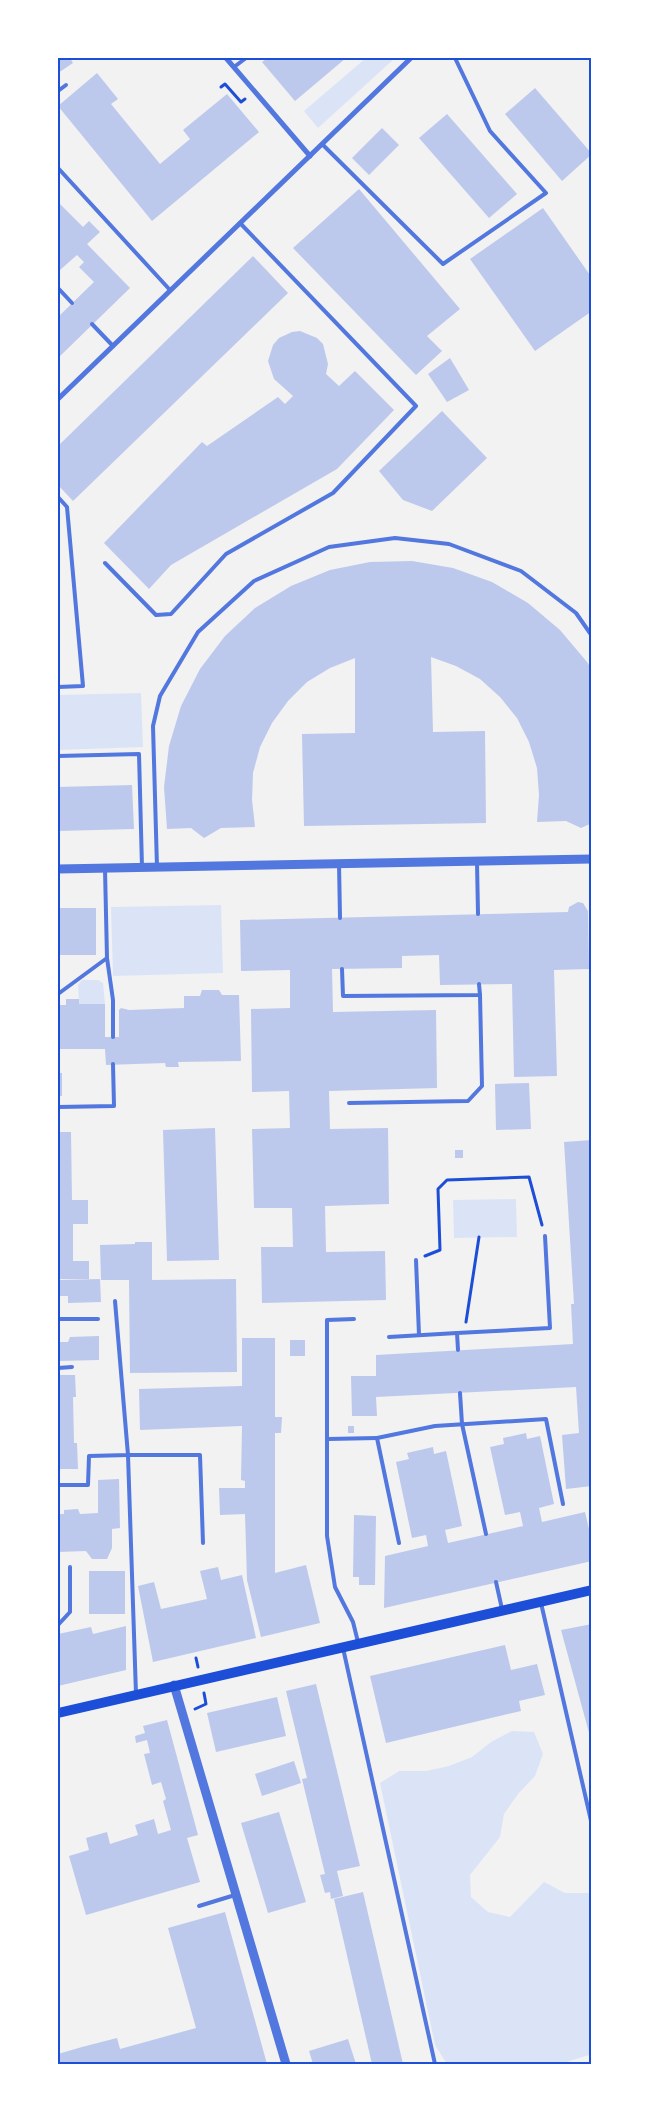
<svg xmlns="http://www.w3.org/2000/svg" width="649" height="2122" font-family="Helvetica,sans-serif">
<rect width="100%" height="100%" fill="#f2f2f2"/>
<!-- green -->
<g fill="#dbe4f7">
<path d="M366,58H395L318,128L304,111Z"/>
<path d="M141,693L143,747L58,750V695Z"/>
<path d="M221,905L223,973L113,976L111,907Z"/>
<path d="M82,980H98L103,983L105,1004H79L78,985Z"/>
<path d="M516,1199L517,1237L454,1238L453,1200Z"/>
<path d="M512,1731L534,1732L543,1754L535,1776L518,1794L504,1814L500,1837L470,1875L471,1897L488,1912L510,1917L544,1882L565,1893H589L592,1898L591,2052L589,2055L560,2064H447L435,2045L380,1783L399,1771H426L449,1766L472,1757L491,1742Z"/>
</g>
<!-- building -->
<g fill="#bdc9ec">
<path d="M58,58H70L73,63L58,73Z"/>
<path d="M268,58H346L295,101L262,62Z"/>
<path d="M97,73L118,99L111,104L160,164L190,139L183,130L227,94L259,132L152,221L58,106Z"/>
<path d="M535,88L592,154L562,181L505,114Z"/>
<path d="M447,114L517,194L489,218L419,138Z"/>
<path d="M382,128L399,145L369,175L352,158Z"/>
<path d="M359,189L460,309L427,336L442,351L416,375L293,248Z"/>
<path d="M58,202L83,227L89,221L100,232L87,244L130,288L58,358V317L94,282L79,267L84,262L77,255L60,270L58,267Z"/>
<path d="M543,208L592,278V311L535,351L470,259Z"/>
<path d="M253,256L288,293L73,501L58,485V446Z"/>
<path d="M300,331L317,338L323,344L328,364L326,374L339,386L355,371L394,410L337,469L171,565L149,589L104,543L202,442L207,446L278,397L285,404L293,396L274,379L268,361L273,345L279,338L292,332Z"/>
<path d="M450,358L469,390L447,402L428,374Z"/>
<path d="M442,411L487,458L432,511L403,500L379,471Z"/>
<path d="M412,561L453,568L492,582L528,603L560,630L587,662L592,670V823L581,828L566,821L537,822L539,795L537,768L529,742L517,718L500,697L480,679L456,666L431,657L433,732L485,731L486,823L304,826L302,734L355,733V658L330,668L307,682L288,701L272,723L260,747L253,773L252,800L255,827L221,828L204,838L191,828L167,829L164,787L169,746L181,706L200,669L225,636L255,608L291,586L330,570L370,562Z"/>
<path d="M58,635H59L60,673H58Z"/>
<path d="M132,785L134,829L58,831V787Z"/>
<path d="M578,902L583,903L588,911L589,969L554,970L557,1076L514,1077L512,984L440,985L439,955L402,956V968L332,969L333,1012L436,1010L437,1088L329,1091L330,1129L388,1128L389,1204L325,1206L326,1252L385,1251L386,1300L262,1303L261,1247H293L292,1208H254L252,1129L290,1128L289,1091L252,1092L251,1009L290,1008V970L241,971L240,920L568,912L569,907Z"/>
<rect x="58" y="908" width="38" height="47"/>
<path d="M202,990H219L222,995H239L241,1061L178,1062L179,1067H166L165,1063L106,1065L105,1049H58V1005H66V999H79V1004H105V1037H119V1010L121,1008L129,1010L184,1008V996H200Z"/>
<rect x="58" y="1073" width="4" height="23"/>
<path d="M529,1083L531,1129L496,1130L495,1084Z"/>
<path d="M215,1128L219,1260L167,1261L163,1130Z"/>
<path d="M58,1132H71L72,1200H88V1224H73V1261H89V1279H58Z"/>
<path d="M592,1140V1486L566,1489L562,1435L579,1433L576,1387L376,1397L377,1416H352L351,1376H376V1355L573,1344L571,1304H574L564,1142Z"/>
<rect x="455" y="1150" width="8" height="8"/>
<path d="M135,1242H152V1280L236,1279L237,1372L130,1373L129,1280H101L100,1245L135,1244Z"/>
<path d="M100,1279L101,1302L68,1303V1296H58V1280Z"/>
<path d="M99,1336V1360L58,1361V1342H68L70,1337Z"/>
<path d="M242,1338H275V1417H282L281,1433H275V1573L306,1565L320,1623L261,1637L247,1580L245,1514L220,1515L219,1488H245V1481L241,1480L242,1426L140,1430L139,1389L242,1386Z"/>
<rect x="290" y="1340" width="15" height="16"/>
<path d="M58,1375H75L76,1397H73L74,1443H77L78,1469H58Z"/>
<rect x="348" y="1426" width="6" height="7"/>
<path d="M526,1433L527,1439L540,1436L554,1504L539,1508L542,1522L585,1512L592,1542V1561L384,1608L385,1556L428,1546L426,1535L412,1538L396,1462L409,1459L407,1453L433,1447L434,1454L446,1451L462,1526L445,1530L448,1543L523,1526L520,1512L505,1515L490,1447L504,1444L503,1438Z"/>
<path d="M119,1479L120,1528L112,1529V1548L107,1559H92L86,1551L58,1552V1514H64V1510L78,1509L80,1514L98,1513V1480Z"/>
<path d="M354,1515L376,1516L375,1585H359V1577H353Z"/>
<path d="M218,1567L221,1580L242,1575L256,1638L153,1662L138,1586L154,1582L161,1609L207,1599L200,1571Z"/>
<rect x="89" y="1571" width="36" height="43"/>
<path d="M592,1624V1740H591L561,1630Z"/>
<path d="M126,1626V1670L58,1686V1634L91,1627L93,1634Z"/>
<path d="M505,1645L511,1670L537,1664L545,1695L519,1701L521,1711L386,1743L370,1676Z"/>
<path d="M316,1684L360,1866L337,1871L343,1896L331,1899L330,1892L325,1893L320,1875L325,1874L302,1779L307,1778L286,1691Z"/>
<path d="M277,1697L286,1736L216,1752L207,1713Z"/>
<path d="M167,1720L198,1835L187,1838L200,1882L86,1915L69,1856L89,1850L86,1838L107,1832L110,1844L138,1835L135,1825L154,1819L158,1834L171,1830L163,1801L166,1799L161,1782L152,1785L144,1754L150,1753L147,1740L136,1743L135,1736L145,1733L143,1726Z"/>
<path d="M294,1761L301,1783L262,1796L255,1774Z"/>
<path d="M279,1812L306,1902L268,1913L241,1823Z"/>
<path d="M363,1892L403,2064H372L334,1899Z"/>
<path d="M225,1912L267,2064H58V2054L82,2047L117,2038L120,2049L196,2028L168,1928Z"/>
<path d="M348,2039L356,2064H313L309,2051Z"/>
</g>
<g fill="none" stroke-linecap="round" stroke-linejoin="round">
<!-- path -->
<g stroke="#1d4ed8" stroke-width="3">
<path d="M221,87L225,84L241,102L245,99"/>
<path d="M425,1256L440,1250L438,1189L447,1180L529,1177L542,1225"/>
<path d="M466,1322L479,1237"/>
<path d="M196,1658L198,1667"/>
<path d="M195,1709L206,1704L204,1693"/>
</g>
<!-- service -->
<g stroke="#5277de" stroke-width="4">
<path d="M234,67L246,58"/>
<path d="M58,91L66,85"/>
<path d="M322,144L443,264L546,193L490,131L455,58"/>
<path d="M58,168L170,290"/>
<path d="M58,288L72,303"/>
<path d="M92,324L113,346"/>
<path d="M58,497L67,507L83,686L58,687"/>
<path d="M105,563L156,615L171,614L226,554L333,493L416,406L240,223"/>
<path d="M58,756L139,754L142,867"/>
<path d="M477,862L478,914"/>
<path d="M339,863L340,918"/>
<path d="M157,867L153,726L160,696L198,632L254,581L329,547L395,538L449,544L521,571L576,613L592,636"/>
<path d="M107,958L113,1000V1037"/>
<path d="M342,969L343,996L480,995L479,984"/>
<path d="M58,994L107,958L105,869"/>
<path d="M349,1103L468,1101L482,1086L480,995"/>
<path d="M58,1107L114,1106L113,1064"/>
<path d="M416,1260L419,1335"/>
<path d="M58,1319H98"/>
<path d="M354,1319L327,1320V1536L335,1587L353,1622L358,1642"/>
<path d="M389,1337L457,1333"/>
<path d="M458,1350L457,1333L550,1328L545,1236"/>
<path d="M58,1368L72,1367"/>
<path d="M460,1393L462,1424L486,1534"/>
<path d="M328,1439L377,1438"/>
<path d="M58,1485H88L89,1456L128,1455L115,1301"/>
<path d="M399,1543L377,1438L435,1426L546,1419L563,1504"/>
<path d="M496,1582L502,1609"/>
<path d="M541,1603L592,1825"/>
<path d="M58,1625L70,1612V1567"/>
<path d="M343,1648L435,2064"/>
<path d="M136,1694L128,1455H200L203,1543"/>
<path d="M199,1906L235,1895"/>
</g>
<!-- minor -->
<g stroke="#5277de" stroke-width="5">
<path d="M226,58L310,156"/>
<path d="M58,399L411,58"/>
</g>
<!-- tertiary -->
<g stroke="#5277de" stroke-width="9">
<path d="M58,869L592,859"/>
<path d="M174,1685L286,2064"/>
</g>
<!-- secondary -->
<path stroke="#1d4ed8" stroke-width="10" d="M58,1713L592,1590"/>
</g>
<!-- border -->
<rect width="649" height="2122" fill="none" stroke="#ffffff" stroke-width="118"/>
<rect x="59" y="59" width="531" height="2004" fill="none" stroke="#1d4ed8" stroke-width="2"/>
</svg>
